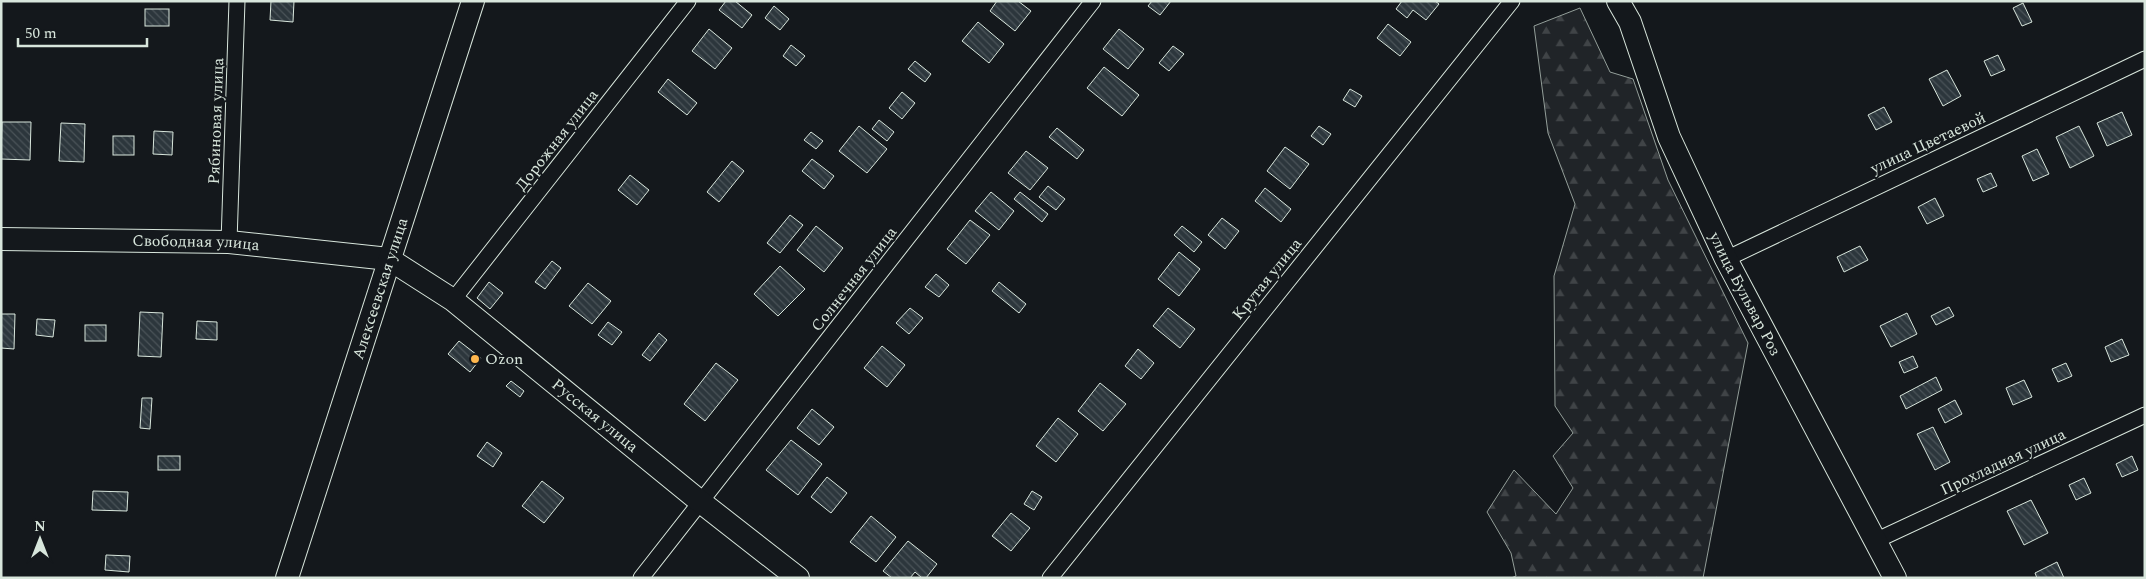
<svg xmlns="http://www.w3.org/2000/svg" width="2146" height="579" font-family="Spectral,serif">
<defs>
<pattern id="forest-firs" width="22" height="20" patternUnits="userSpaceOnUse" patternTransform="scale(1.25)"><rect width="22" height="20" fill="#202428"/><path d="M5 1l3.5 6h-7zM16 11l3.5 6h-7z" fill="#404447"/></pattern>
<pattern id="building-back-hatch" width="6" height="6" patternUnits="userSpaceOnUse" patternTransform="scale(1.25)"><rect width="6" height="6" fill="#2c363c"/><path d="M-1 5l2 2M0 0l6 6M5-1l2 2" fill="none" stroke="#4a5358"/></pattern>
</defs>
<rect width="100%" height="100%" fill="#14181c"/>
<!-- forest -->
<path fill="url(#forest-firs)" stroke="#939e99" d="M1580,8L1610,72L1633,79L1668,180L1748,343L1703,578H1511L1516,576L1511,553L1487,512L1514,470L1556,514L1573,488L1553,456L1573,433L1555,406L1554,276L1575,204L1548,133L1534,26Z"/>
<!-- building -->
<g fill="url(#building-back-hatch)" stroke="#d8e6dc">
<path d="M271,1H294L293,22L270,20Z"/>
<path d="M726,1H735L752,15L742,28L719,10Z"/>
<path d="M997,1H1018L1031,11L1015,31L990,11Z"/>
<path d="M1152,1H1171L1160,15L1148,6Z"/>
<path d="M1402,1H1435L1439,4L1426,20L1413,10L1407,18L1396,9Z"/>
<path d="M2023,3L2032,22L2022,26L2013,8Z"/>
<path d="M774,6L789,19L780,30L765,18Z"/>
<rect x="145" y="9" width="24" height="17"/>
<path d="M978,22L1004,44L989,63L962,41Z"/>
<path d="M1388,24L1411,42L1400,56L1377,38Z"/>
<path d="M709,29L732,48L715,69L692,51Z"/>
<path d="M1119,29L1144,49L1128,69L1103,49Z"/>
<path d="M791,45L805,56L796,66L783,56Z"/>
<path d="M1173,46L1184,54L1169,71L1159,63Z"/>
<path d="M1998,55L2005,70L1991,76L1984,61Z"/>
<path d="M915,61L931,74L925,82L908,69Z"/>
<path d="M1104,67L1139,95L1122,116L1087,88Z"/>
<path d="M1947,70L1961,96L1943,106L1929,79Z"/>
<path d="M668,79L697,103L687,115L658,92Z"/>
<path d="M1350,89L1362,96L1355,107L1343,100Z"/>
<path d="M902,92L915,103L902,119L889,108Z"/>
<path d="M1884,107L1892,122L1876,130L1868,115Z"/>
<path d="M2122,112L2132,135L2107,146L2097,123Z"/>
<path d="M879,120L894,132L887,141L872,129Z"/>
<path d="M2,122H31L30,160L1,159Z"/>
<path d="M61,123L85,124L84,162L59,161Z"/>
<path d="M859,126L887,149L867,173L839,151Z"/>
<path d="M1319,126L1331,134L1323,145L1311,136Z"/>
<path d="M2079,126L2094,156L2070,168L2056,137Z"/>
<path d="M1057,128L1084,150L1077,159L1049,137Z"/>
<path d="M154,131L173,132L172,155L153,154Z"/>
<path d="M811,132L823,141L816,149L804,140Z"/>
<rect x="113" y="136" width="21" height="19"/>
<path d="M1285,147L1309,164L1290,189L1267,171Z"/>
<path d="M2037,149L2049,174L2033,181L2022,156Z"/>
<path d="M1026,151L1048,168L1030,190L1008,173Z"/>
<path d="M812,159L834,176L824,189L802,171Z"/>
<path d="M732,161L744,171L719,202L707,192Z"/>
<path d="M1991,173L1997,186L1983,192L1977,179Z"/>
<path d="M630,175L649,190L637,205L618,190Z"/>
<path d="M1048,186L1065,199L1056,210L1039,197Z"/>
<path d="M1265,188L1291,209L1281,222L1255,201Z"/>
<path d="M991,192L1014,211L999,230L975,211Z"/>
<path d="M1020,192L1048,214L1042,222L1014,199Z"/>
<path d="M1935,198L1944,216L1927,224L1918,207Z"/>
<path d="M790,215L803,225L780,253L767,243Z"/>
<path d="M1222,218L1239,231L1225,249L1208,235Z"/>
<path d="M970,220L990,235L966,264L947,249Z"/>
<path d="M816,226L843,248L824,272L797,250Z"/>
<path d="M1182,226L1202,242L1194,252L1174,235Z"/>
<path d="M1860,246L1868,260L1844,272L1837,257Z"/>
<path d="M1179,252L1200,269L1179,296L1158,279Z"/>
<path d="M552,261L561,268L545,289L535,282Z"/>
<path d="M780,266L805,289L778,316L754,294Z"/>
<path d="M936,274L949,285L939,297L925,287Z"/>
<path d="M489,282L503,293L490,309L477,298Z"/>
<path d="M999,282L1026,304L1019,313L992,291Z"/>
<path d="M588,283L611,301L592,324L569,306Z"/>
<path d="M1949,307L1954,316L1936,325L1931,316Z"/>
<path d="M910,308L923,318L909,334L896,323Z"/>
<path d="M1168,308L1195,329L1180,348L1153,326Z"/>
<path d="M140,312L163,313L161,357L138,356Z"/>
<path d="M1907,313L1917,334L1891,347L1880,326Z"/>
<path d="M1,314H15L14,349L1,348Z"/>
<path d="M37,319L55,320L53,337L36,335Z"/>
<path d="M197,321L217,322V340L196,339Z"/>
<path d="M608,322L622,332L612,345L598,335Z"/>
<rect x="85" y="325" width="21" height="16"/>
<path d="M659,333L667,340L650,361L642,355Z"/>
<path d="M2122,339L2129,355L2111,362L2105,347Z"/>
<path d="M459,341L481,358L470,372L448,354Z"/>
<path d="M882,346L905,365L887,387L864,368Z"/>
<path d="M1138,349L1154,363L1141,379L1125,366Z"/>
<path d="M1913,356L1918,367L1904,373L1899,362Z"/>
<path d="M716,363L738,380L705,421L684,404Z"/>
<path d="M2066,363L2072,376L2058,382L2052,369Z"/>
<path d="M1936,377L1942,390L1906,409L1900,396Z"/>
<path d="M2024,380L2032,397L2013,405L2006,388Z"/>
<path d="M511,381L524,391L520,397L506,386Z"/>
<path d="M1100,383L1126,404L1103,431L1078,411Z"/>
<path d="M142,398H152L150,429L140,428Z"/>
<path d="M1955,400L1962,414L1945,423L1938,409Z"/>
<path d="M812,409L834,427L819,445L797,428Z"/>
<path d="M1058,418L1078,434L1056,462L1036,446Z"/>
<path d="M1933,427L1950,462L1935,470L1917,434Z"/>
<path d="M791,440L822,464L798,495L766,470Z"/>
<path d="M487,442L502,453L493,467L477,456Z"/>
<rect x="158" y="456" width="22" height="14"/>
<path d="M2132,456L2138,470L2122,477L2116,464Z"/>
<path d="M827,477L847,493L831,513L811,497Z"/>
<path d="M2084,478L2091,493L2076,500L2069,485Z"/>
<path d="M542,481L564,498L544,523L522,506Z"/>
<path d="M93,491L128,492L127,511L92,510Z"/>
<path d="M1032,491L1042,497L1034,510L1024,504Z"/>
<path d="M2031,500L2048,533L2024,545L2007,511Z"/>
<path d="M1011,513L1030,528L1011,551L992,536Z"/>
<path d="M871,516L896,537L876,562L850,542Z"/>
<path d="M908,541L937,564L926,578H922L915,572L910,578H892L883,571Z"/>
<path d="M106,555L130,556L129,572L105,570Z"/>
<path d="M2057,562L2064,578H2037L2035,573Z"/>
</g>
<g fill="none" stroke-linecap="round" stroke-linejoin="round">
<!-- street casing -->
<g stroke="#d8e6dc" stroke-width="17">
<g id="street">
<path d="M229,242L237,1"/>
<path d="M1726,259L2145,59"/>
<path d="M453,300L688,1"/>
<path d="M1875,541L2145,415"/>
<path d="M641,578L1093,1"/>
<path d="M1050,578L1512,1"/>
</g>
</g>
<!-- secondary casing -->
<g stroke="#d8e6dc" stroke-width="24">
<g id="secondary">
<path id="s1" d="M1618,1L1630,22L1669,137L1726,259L1895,578"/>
<path id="s2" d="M1,239L229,242L389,259L453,300L702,503L798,578"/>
<path id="s3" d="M287,578L473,1"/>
</g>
</g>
<!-- street -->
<use href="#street" stroke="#14181c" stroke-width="15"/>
<!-- secondary -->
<use href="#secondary" stroke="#14181c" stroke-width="22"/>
</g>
<!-- markers -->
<circle fill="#ffb74d" stroke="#14181c" stroke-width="2" cx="475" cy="359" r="5"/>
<g text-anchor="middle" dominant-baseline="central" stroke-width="4" stroke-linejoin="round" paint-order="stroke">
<!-- street labels -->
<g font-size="16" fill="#d8e6dc" stroke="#14181c">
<text transform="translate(216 121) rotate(-88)">Рябиновая улица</text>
<text transform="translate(557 140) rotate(-52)">Дорожная улица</text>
<text transform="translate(1928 143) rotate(-25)">улица Цветаевой</text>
<text stroke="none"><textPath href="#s2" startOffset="195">Свободная улица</textPath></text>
<text transform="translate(854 279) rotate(-52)">Солнечная улица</text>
<text transform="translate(1267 279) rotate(-51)">Крутая улица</text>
<text stroke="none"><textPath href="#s3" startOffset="304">Алексеевская улица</textPath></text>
<text stroke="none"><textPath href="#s1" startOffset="320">улица Бульвар Роз</textPath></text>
<text stroke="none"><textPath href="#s2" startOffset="648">Русская улица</textPath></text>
<text transform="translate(2003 462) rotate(-25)">Прохладная улица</text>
</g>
<!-- poi labels -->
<g font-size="16" fill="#d8e6dc" stroke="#14181c" text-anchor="start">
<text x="485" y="359">Ozon</text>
</g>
</g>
<!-- border -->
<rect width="2146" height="579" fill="none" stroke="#d8e6dc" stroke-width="5"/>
<!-- north arrow -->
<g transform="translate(40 539)" stroke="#14181c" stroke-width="4" paint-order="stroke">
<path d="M0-4L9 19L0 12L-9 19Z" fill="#d8e6dc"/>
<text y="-8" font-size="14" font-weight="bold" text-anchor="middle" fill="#d8e6dc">N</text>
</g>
<!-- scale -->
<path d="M18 38v8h129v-8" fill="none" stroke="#d8e6dc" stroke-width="2.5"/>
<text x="25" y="38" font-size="15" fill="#d8e6dc" stroke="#14181c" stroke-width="4" paint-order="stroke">50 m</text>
</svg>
